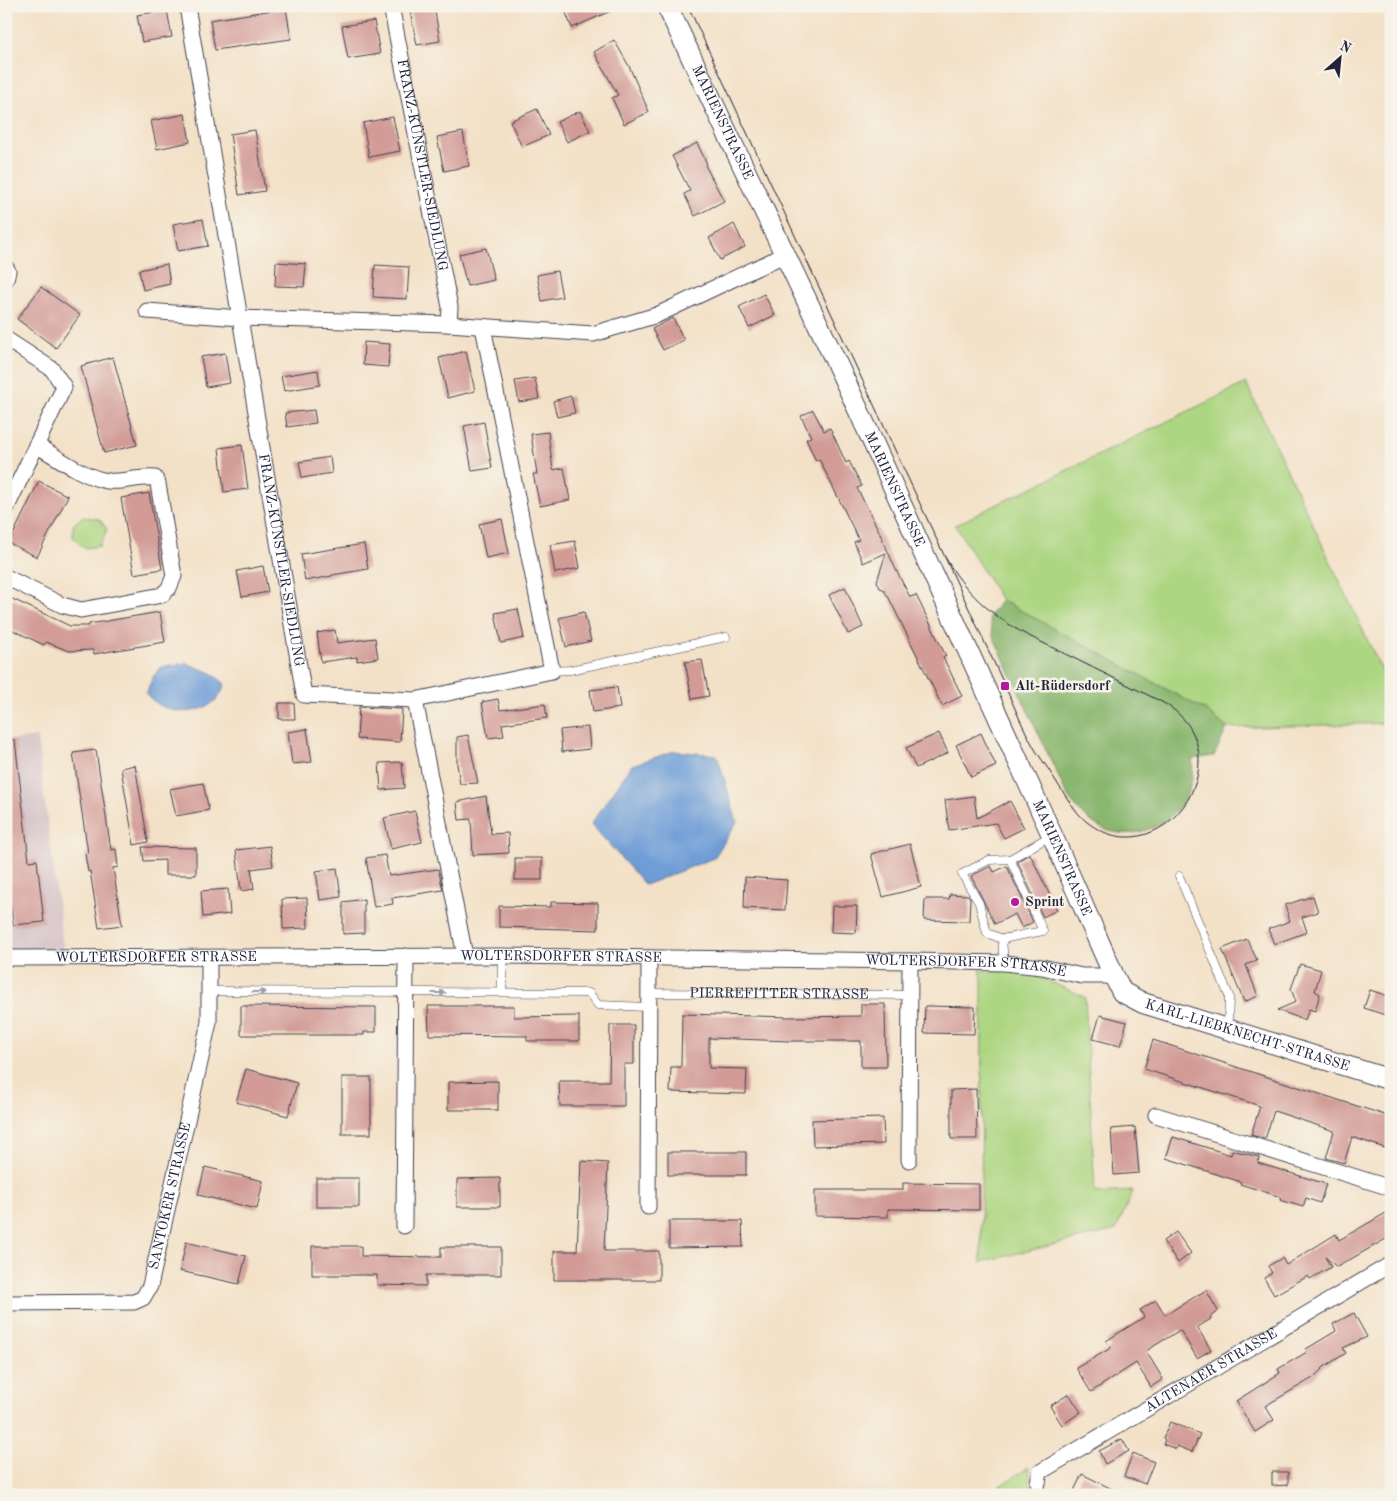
<svg xmlns="http://www.w3.org/2000/svg" width="1397" height="1501" font-family="'Old Standard TT',serif">
<rect width="100%" height="100%" fill="#f7f3e8"/>
<filter id="ink" filterUnits="userSpaceOnUse"><feTurbulence type="fractalNoise" baseFrequency=".02" numOctaves="2"/><feDisplacementMap in="SourceGraphic" scale="10" xChannelSelector="R" yChannelSelector="G"/><feConvolveMatrix kernelMatrix="1 2 1 2 8 2 1 2 1" color-interpolation-filters="sRGB"/></filter>
<filter id="wash" filterUnits="userSpaceOnUse"><feTurbulence type="fractalNoise" baseFrequency=".0096" numOctaves="4" result="noise"/><feDisplacementMap in="SourceGraphic" scale="20" xChannelSelector="R" yChannelSelector="G"/><feGaussianBlur stdDeviation="1.12" result="paint"/><feColorMatrix in="noise" values="0 0 0 0 0 0 0 0 0 0 0 0 0 0 0 0 0 1.4 0 .05"/><feComposite in="paint" operator="in"/></filter>
<g filter="url(#wash)">
<rect width="100%" height="100%" fill="#f3e1c7"/>
<!-- industrial -->
<path fill="#d2bec5" d="M6,736L13,740L37,737L65,963H6Z"/>
<!-- green -->
<g fill="#add682" stroke="#687c5e">
<path d="M1246,383L1391,690V723L1227,728L1205,710L1001,600L955,525Z"/>
<path d="M82,517L99,519L107,529L100,546L84,548L73,537V525Z"/>
<path d="M980,970L1030,973L1085,997L1095,1193L1133,1191L1116,1230L981,1262L982,978Z"/>
<path d="M1029,1467L1031,1487L1050,1495H986Z"/>
</g>
<!-- forest -->
<path fill="#8ab770" stroke="#566c56" d="M1001,600L1205,710L1227,728L1214,756L1192,759C1193,768 1193,777 1190,786C1179,823 1133,846 1098,826C1085,818 1076,808 1068,797L993,636L989,617Z"/>
<!-- water -->
<g fill="#6e9dd7" stroke="#486089">
<path d="M186,663L212,673L225,684C216,718 165,720 146,693L153,677L161,667Z"/>
<path d="M674,751L717,755L737,822L714,858L645,885L591,824L632,765Z"/>
</g>
<g id="blocks">
<!-- building -->
<g fill="#d29b96">
<path d="M409,6H434L440,41L417,45Z"/>
<path d="M563,6H622L572,28Z"/>
<path d="M286,8L291,39L215,50L210,20Z"/>
<path d="M167,10L172,37L142,42L137,15Z"/>
<path d="M374,21L380,54L348,59L342,26Z"/>
<path d="M614,40L629,66L649,112L624,124L612,98L618,95L594,52Z"/>
<path d="M537,109L549,135L522,147L510,121Z"/>
<path d="M580,111L590,131L567,142L557,122Z"/>
<path d="M185,114L190,142L157,149L151,121Z"/>
<path d="M393,117L400,151L369,157L363,123Z"/>
<path d="M255,130L265,191L239,195L230,134Z"/>
<path d="M463,132L469,166L444,171L437,137Z"/>
<path d="M697,143L707,164L705,165L724,201L695,216L684,194L690,191L672,156Z"/>
<path d="M203,219L208,246L178,251L173,224Z"/>
<path d="M734,224L745,247L720,260L709,238Z"/>
<path d="M486,248L494,280L467,286L459,254Z"/>
<path d="M276,262L306,264L304,287L275,286Z"/>
<path d="M167,264L170,284L143,290L139,270Z"/>
<path d="M375,265L409,267L407,299L373,297Z"/>
<path d="M557,271L562,297L542,301L537,275Z"/>
<path d="M41,287L80,315L56,348L17,319Z"/>
<path d="M764,294L775,315L749,328L739,307Z"/>
<path d="M673,318L684,340L663,350L652,329Z"/>
<path d="M364,342L390,344L388,367L363,365Z"/>
<path d="M466,351L475,391L448,398L439,358Z"/>
<path d="M225,353L230,383L206,387L201,357Z"/>
<path d="M113,357L137,445L104,453L81,366Z"/>
<path d="M318,370L320,385L284,391L281,376Z"/>
<path d="M535,378L539,399L519,402L515,381Z"/>
<path d="M571,396L575,413L557,417L553,401Z"/>
<path d="M314,410L316,423L287,427L285,413Z"/>
<path d="M813,410L824,431L830,428L846,463L849,461L862,486L857,488L879,531L896,570L910,597L916,595L946,656L943,657L962,696L942,706L889,598L883,589L880,588L877,581L886,553L863,563L854,542L859,540L819,459L816,461L806,439L811,437L801,416Z"/>
<path d="M484,422L492,468L472,471L464,426Z"/>
<path d="M548,432L553,470L564,468L570,500L540,506L533,474H537L531,434Z"/>
<path d="M242,445L248,489L224,492L219,448Z"/>
<path d="M330,457L332,473L302,478L299,462Z"/>
<path d="M39,481L68,496L37,557L9,543Z"/>
<path d="M149,493L162,569L134,574L121,498Z"/>
<path d="M502,519L509,553L486,558L479,524Z"/>
<path d="M575,541L580,568L555,573L550,545Z"/>
<path d="M364,544L368,569L332,575V576L305,581L301,554Z"/>
<path d="M263,566L268,592L242,597L237,571Z"/>
<path d="M845,587L863,627L848,634L829,595Z"/>
<path d="M6,596L70,626H89V624L160,612L165,642L94,654L93,650L69,651L46,642L44,645L6,627Z"/>
<path d="M518,609L524,638L501,643L495,613Z"/>
<path d="M584,612L591,641L566,647L559,618Z"/>
<path d="M335,630L337,643L375,638L378,658L357,661V657L321,662L317,633Z"/>
<path d="M702,660L709,696L692,699L685,662Z"/>
<path d="M617,687L620,708L593,712L590,690Z"/>
<path d="M498,699L500,710L545,704L547,718L502,724L504,736L488,738L482,702Z"/>
<path d="M279,703H294L295,719H279Z"/>
<path d="M359,707L402,709L400,742L357,739Z"/>
<path d="M588,727L590,749L562,752L560,730Z"/>
<path d="M307,729L312,762L292,764L288,732Z"/>
<path d="M939,733L948,753L916,768L906,748Z"/>
<path d="M981,733L996,766L971,777L956,745Z"/>
<path d="M468,735L478,783L460,784L457,764V737Z"/>
<path d="M6,740H15L29,861L37,860L44,922L13,925L6,870Z"/>
<path d="M96,750L111,850L116,849L118,867L113,868L122,925L99,928L90,871L88,872L85,854L88,853L73,753Z"/>
<path d="M402,762L404,788L381,790L379,763Z"/>
<path d="M135,765L148,842L134,845L121,768Z"/>
<path d="M203,783L209,810L176,816L170,789Z"/>
<path d="M486,796L491,834L508,833L509,853L473,855L471,819L459,820L457,802Z"/>
<path d="M974,796L977,818L1010,801L1024,828L1004,838L996,823L949,830L945,800Z"/>
<path d="M415,811L422,842L391,849L384,818Z"/>
<path d="M910,844L921,887L883,897L871,854Z"/>
<path d="M270,846L273,866L251,869L254,889L241,891L236,850Z"/>
<path d="M142,847L196,848V875H165V860L144,861Z"/>
<path d="M1030,854L1057,910L1043,917L1017,861Z"/>
<path d="M385,855L389,876L438,869L443,890L392,898L393,904L374,907L366,858Z"/>
<rect x="515" y="858" width="27" height="22"/>
<path d="M991,866L994,872L1007,866L1033,922L1022,928L1015,914L995,924L971,876Z"/>
<path d="M337,868L341,897L320,900L316,871Z"/>
<path d="M745,877L787,880L785,910L744,908Z"/>
<path d="M228,889L230,914L203,917L201,891Z"/>
<path d="M950,894L968,895L970,898L969,921L924,920L925,899H949Z"/>
<path d="M1313,896L1318,912L1302,917L1307,932L1274,944L1268,929L1290,921L1285,905Z"/>
<path d="M307,898L308,928L283,929L282,899Z"/>
<path d="M364,899V933L343,934V902Z"/>
<path d="M551,902L598,903V930L499,927V906L551,907Z"/>
<path d="M832,906H857L856,933L831,932Z"/>
<path d="M1247,939L1257,960L1246,965L1258,996L1244,1002L1222,949Z"/>
<path d="M1300,964L1321,970L1315,991L1320,994L1315,1011L1309,1009L1305,1020L1277,1010L1296,1002L1291,989Z"/>
<path d="M1370,990L1391,997L1385,1015L1364,1008Z"/>
<path d="M861,1004H885L886,1067H861V1041H790L709,1038V1068L747,1069L746,1094L670,1092L671,1067H681L682,1014L790,1017L861,1016Z"/>
<path d="M241,1006L376,1007V1032H364V1035H241Z"/>
<path d="M428,1006H514V1017L579,1016V1041H527V1036L429,1035Z"/>
<path d="M925,1006L975,1007L974,1034L924,1033Z"/>
<path d="M1100,1015L1127,1022L1120,1046L1093,1039Z"/>
<path d="M610,1025H634V1064H624V1106H560L559,1081H609Z"/>
<path d="M1153,1040L1391,1117V1139L1388,1149L1352,1137L1344,1163L1326,1158L1334,1131L1274,1111L1265,1139L1251,1135L1260,1106L1144,1069Z"/>
<path d="M246,1069L297,1083L288,1116L236,1102Z"/>
<rect x="342" y="1077" width="29" height="57"/>
<path d="M498,1081V1110H448V1082Z"/>
<path d="M976,1089L977,1139H951V1090Z"/>
<path d="M883,1118L884,1144L813,1146L812,1120Z"/>
<path d="M1135,1127L1139,1173L1114,1175L1111,1129Z"/>
<path d="M1173,1137L1231,1155L1232,1150L1259,1157L1258,1163L1326,1184L1320,1203L1306,1198L1303,1207L1280,1200L1281,1197L1240,1184L1241,1182L1166,1158Z"/>
<rect x="668" y="1152" width="78" height="23"/>
<path d="M581,1161L608,1163L604,1251H659V1280H554V1251H577Z"/>
<path d="M205,1167L263,1181L257,1209L198,1195Z"/>
<rect x="316" y="1178" width="43" height="29"/>
<path d="M500,1178V1207H457V1179Z"/>
<path d="M903,1183L979,1184V1210L888,1209V1217L815,1216V1190H903Z"/>
<path d="M1391,1210V1236L1337,1267L1325,1257L1331,1267L1310,1279L1308,1276L1274,1295L1264,1278L1272,1273L1268,1266L1282,1258L1286,1265L1336,1234L1339,1240Z"/>
<path d="M669,1221H742L743,1247L669,1248Z"/>
<path d="M1176,1232L1191,1253L1178,1263L1163,1241Z"/>
<path d="M186,1242L246,1256L239,1284L180,1271Z"/>
<path d="M312,1246H361V1256L441,1257V1247H501V1275H426V1286L377,1285V1275H312Z"/>
<path d="M1206,1290L1218,1311L1210,1317L1211,1319L1197,1327L1211,1350L1197,1358L1180,1330L1146,1351L1163,1379L1151,1387L1136,1363L1091,1392L1076,1368L1111,1348L1106,1341L1144,1317L1140,1310L1156,1300L1165,1315Z"/>
<path d="M1354,1313L1367,1337L1343,1348L1346,1353L1324,1367L1313,1378L1265,1406L1274,1420L1255,1432L1236,1401L1280,1373L1278,1369L1307,1352L1306,1349L1336,1331L1333,1324Z"/>
<path d="M1069,1394L1081,1412L1062,1425L1050,1406Z"/>
<path d="M1170,1422L1200,1434L1192,1452L1177,1446L1176,1449L1163,1444L1165,1440L1163,1438Z"/>
<path d="M1122,1439L1129,1451L1105,1464L1099,1451Z"/>
<path d="M1133,1453L1154,1462L1145,1484L1124,1476Z"/>
<path d="M1272,1472H1288V1485L1272,1486Z"/>
<path d="M1082,1474L1124,1495H1072Z"/>
</g>
</g>
</g>
<g filter="url(#ink)">
<use href="#blocks" fill-opacity="0" stroke="#413f50" stroke-width="1"/>
<g fill="none" stroke-linecap="round" stroke-linejoin="round">
<!-- service casing -->
<g stroke="#413f50" stroke-width="9">
<g id="service">
<path d="M552,671L570,670L726,637"/>
<path d="M1179,876L1229,996L1228,1027"/>
<path d="M1002,939L987,933L979,903L962,874L989,860L1010,859"/>
<path d="M1004,963L1002,939L1043,931L1010,859L1052,835"/>
<path d="M210,991L589,993L598,1005L648,1007"/>
<path d="M502,992V956"/>
<path id="s1" d="M648,993L910,995"/>
</g>
</g>
<!-- minor casing -->
<g stroke="#413f50" stroke-width="17">
<g id="minor">
<path id="s2" d="M187,6L304,695L415,700L552,671L483,327"/>
<path id="s3" d="M391,6L450,307L449,324"/>
<path d="M6,268L8,271L6,279"/>
<path d="M147,311L240,318L449,324L593,334L657,315L786,254"/>
<path d="M6,339L52,369L64,387L6,509"/>
<path d="M6,577L62,605L81,610L162,595L169,588L174,576L158,484L155,478C139,476 124,483 108,481C85,478 57,457 36,445"/>
<path d="M415,700L465,956"/>
<path id="s4" d="M6,958L502,956L910,961L1004,963L1042,967L1082,976H1114"/>
<path d="M1156,1115L1391,1188"/>
<path d="M909,1160L910,961"/>
<path d="M648,1207L649,958"/>
<path d="M404,1226L406,956"/>
<path id="s5" d="M6,1303L134,1302L143,1298L150,1286L209,1022V958"/>
<path id="s6" d="M1038,1483L1040,1472L1391,1264"/>
</g>
</g>
<!-- tertiary casing -->
<g stroke="#413f50" stroke-width="22">
<g id="tertiary">
<path id="s7" d="M667,6L846,383L1052,835L1114,976L1122,992L1143,1003L1391,1080"/>
</g>
</g>
<!-- service -->
<use href="#service" stroke="#fff" stroke-width="8"/>
<!-- minor -->
<use href="#minor" stroke="#fff" stroke-width="15"/>
<!-- tertiary -->
<use href="#tertiary" stroke="#fff" stroke-width="20"/>
<!-- tram -->
<path stroke="#22223b" stroke-width="1" d="M688,6L1005,686C1015,708 1024,731 1036,751C1044,763 1052,774 1059,786C1068,799 1075,812 1087,822C1163,881 1250,751 1162,702L1025,634C991,615 964,591 945,557"/>
</g>
<!-- one-way arrows -->
<defs><path id="oneway-solid" d="M-6-.8H1V-3.2L6.5 0L1 3.2V.8H-6Z" transform="scale(1.25)"/></defs>
<g fill="#9c9ca7">
<use href="#oneway-solid" transform="translate(259 992)"/>
<use href="#oneway-solid" transform="translate(439 993)"/>
</g>
</g>
<!-- markers -->
<g fill="#b5179e" stroke="#f7f3e8" stroke-width="2">
<rect x="1000" y="681" width="10" height="10" rx="2.5"/>
<circle cx="1015" cy="902" r="5"/>
</g>
<g text-anchor="middle" dominant-baseline="central" stroke-width="5" stroke-linejoin="round" paint-order="stroke">
<!-- street labels -->
<g font-size="14" fill="#22223b" stroke="#f7f3e8">
<text stroke="none"><textPath href="#s7" startOffset="129">MARIENSTRASSE</textPath></text>
<text stroke="none"><textPath href="#s3" startOffset="162">FRANZ-KÜNSTLER-SIEDLUNG</textPath></text>
<text stroke="none"><textPath href="#s7" startOffset="534">MARIENSTRASSE</textPath></text>
<text stroke="none"><textPath href="#s2" startOffset="562">FRANZ-KÜNSTLER-SIEDLUNG</textPath></text>
<text stroke="none"><textPath href="#s7" startOffset="939">MARIENSTRASSE</textPath></text>
<text stroke="none"><textPath href="#s4" startOffset="150">WOLTERSDORFER STRASSE</textPath></text>
<text stroke="none"><textPath href="#s4" startOffset="555">WOLTERSDORFER STRASSE</textPath></text>
<text stroke="none"><textPath href="#s4" startOffset="960">WOLTERSDORFER STRASSE</textPath></text>
<text stroke="none"><textPath href="#s1" startOffset="131">PIERREFITTER STRASSE</textPath></text>
<text stroke="none"><textPath href="#s7" startOffset="1219">KARL-LIEBKNECHT-STRASSE</textPath></text>
<text stroke="none"><textPath href="#s5" startOffset="244">SANTOKER STRASSE</textPath></text>
<text stroke="none"><textPath href="#s6" startOffset="210">ALTENAER STRASSE</textPath></text>
</g>
<!-- poi labels -->
<g font-size="14" font-weight="bold" fill="#22223b" stroke="#f7f3e8" text-anchor="start">
<text x="1015" y="686">Alt-Rüdersdorf</text>
<text x="1025" y="902">Sprint</text>
</g>
</g>
<!-- margin -->
<rect width="1397" height="1501" fill="none" stroke="#f7f3e8" stroke-width="25"/>
<!-- north arrow -->
<g transform="translate(1340 58) rotate(27)" stroke="#f7f3e8" stroke-width="4" paint-order="stroke">
<path d="M0-4L9 19L0 12L-9 19Z" fill="#22223b"/>
<text y="-8" font-size="14" font-weight="bold" text-anchor="middle" fill="#22223b">N</text>
</g>
</svg>
